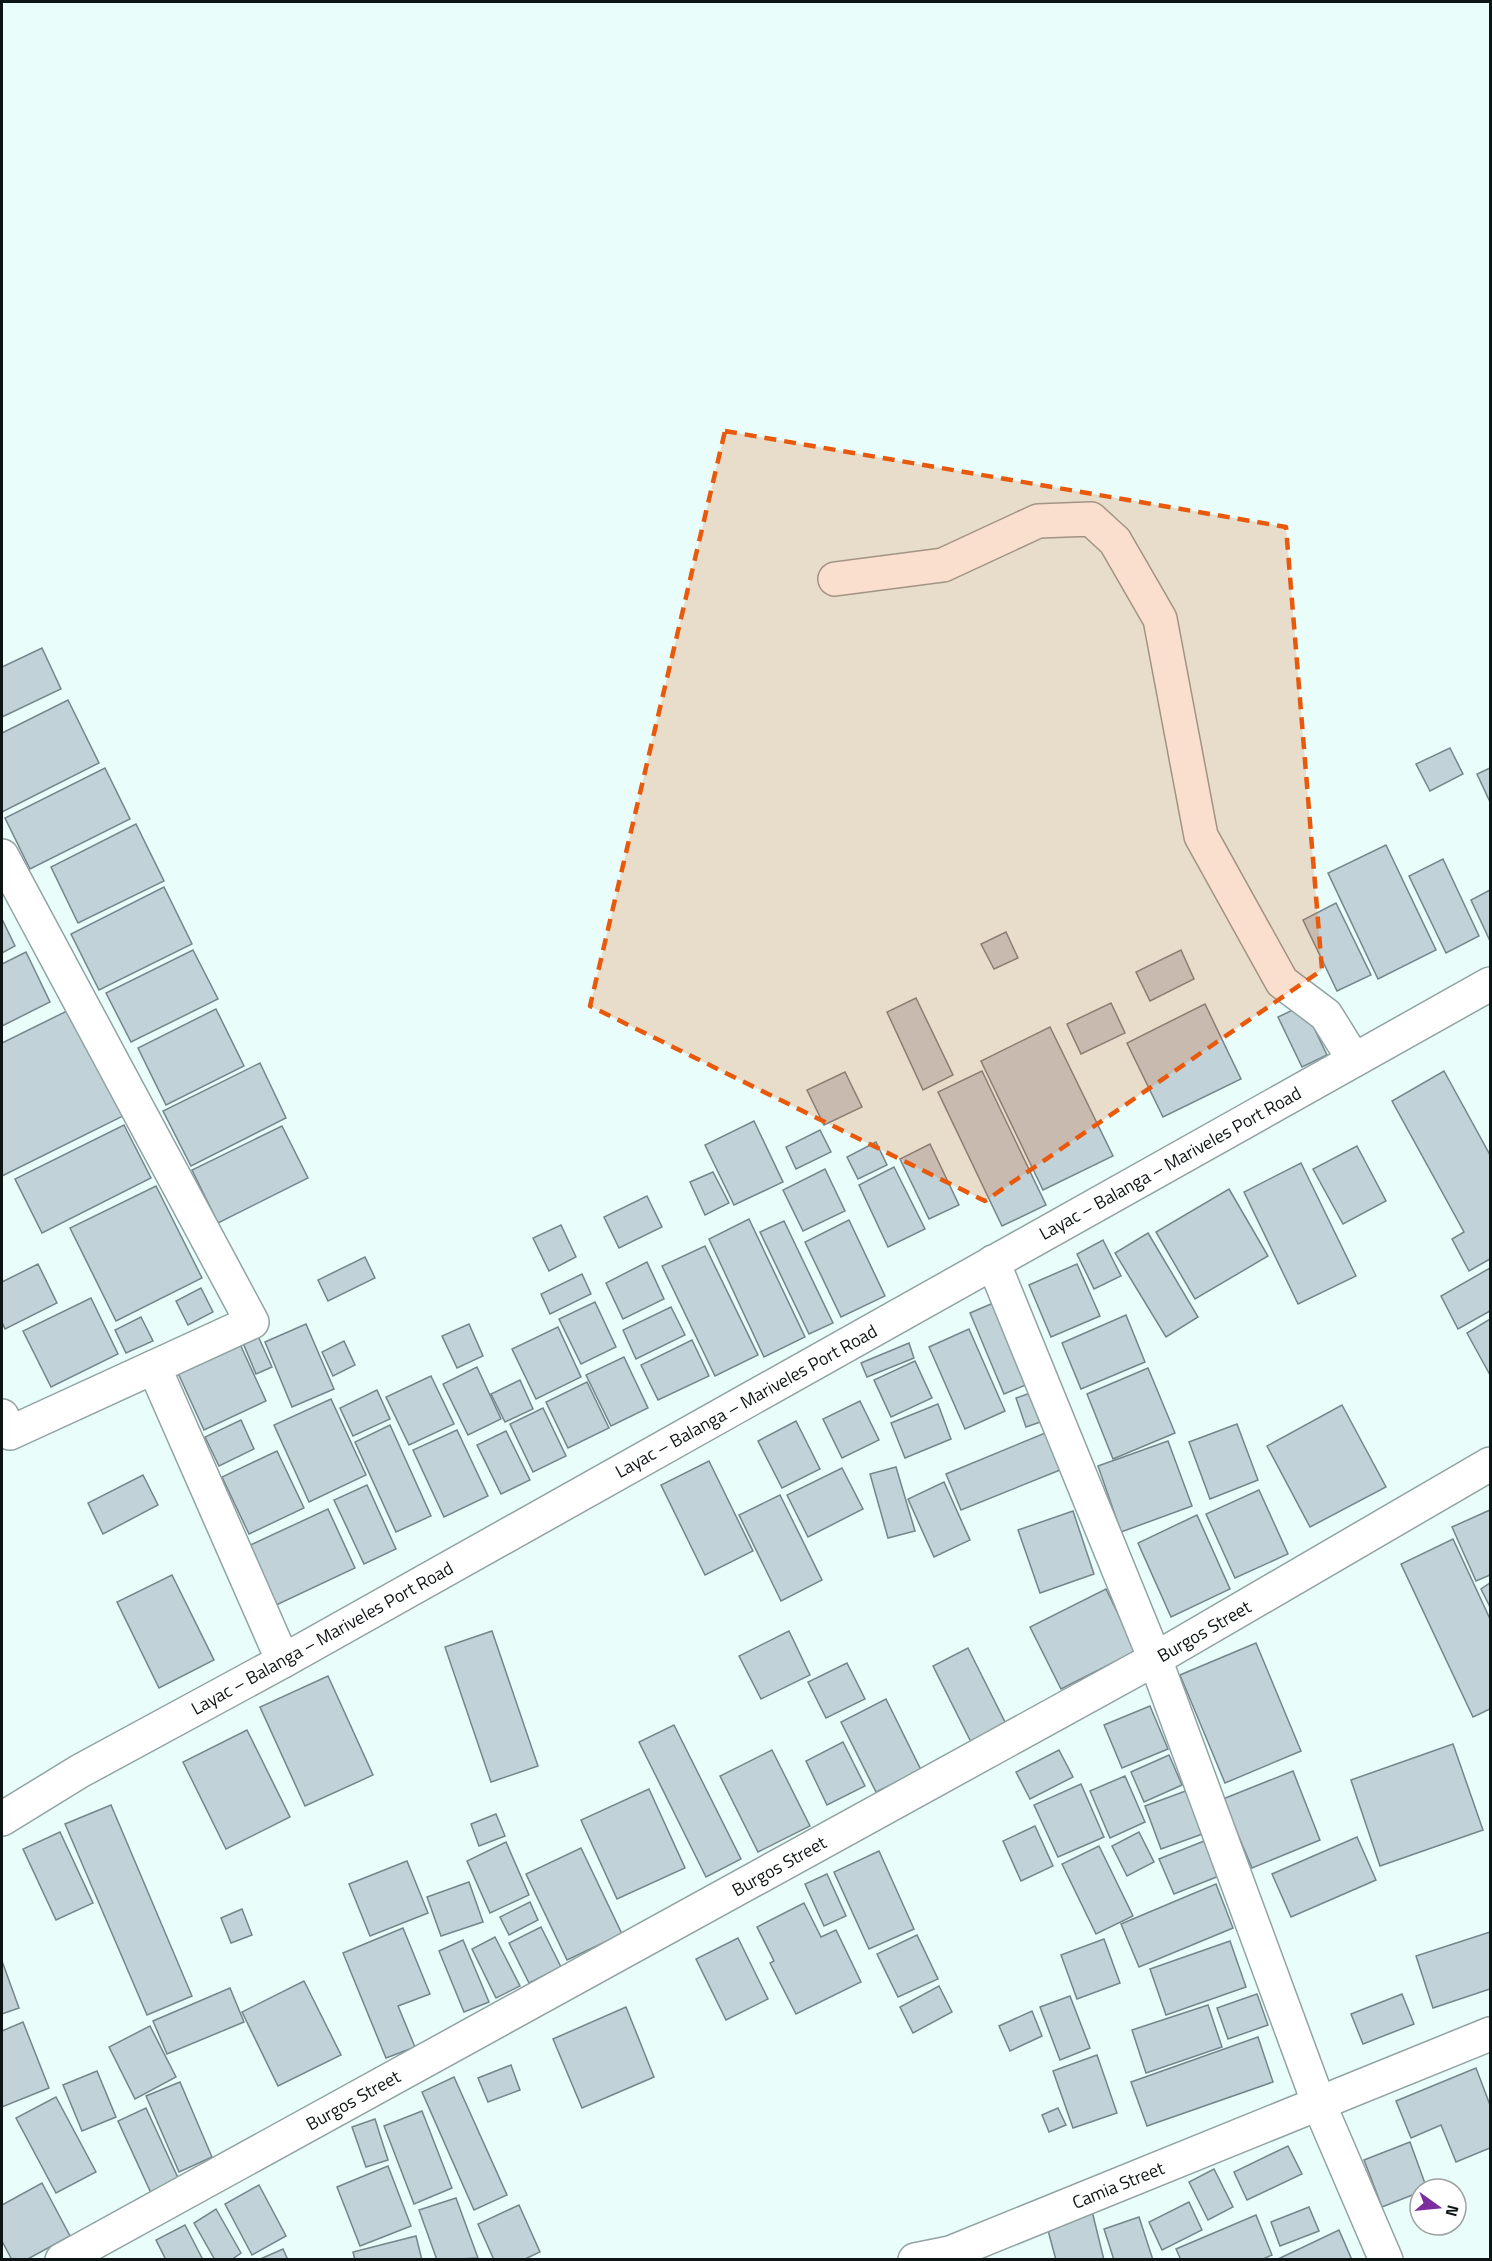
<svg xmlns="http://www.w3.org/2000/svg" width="1492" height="2261" font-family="'Titillium Web',sans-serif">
<rect width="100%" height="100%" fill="#e9fdfb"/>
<!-- building -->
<g fill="#c1d3d8" stroke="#75868b" stroke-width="1.5">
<path d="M42,648L61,689L2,717V667Z"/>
<path d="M68,700L99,763L2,812V733Z"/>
<path d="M1450,748L1463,774L1430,791L1416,764Z"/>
<path d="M105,768L130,819L30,869L5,818Z"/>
<path d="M1490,768V802L1477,774Z"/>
<path d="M136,824L164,881L78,923L51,867Z"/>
<path d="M1386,845L1436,950L1378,979L1328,873Z"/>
<path d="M1443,859L1479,936L1446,953L1409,876Z"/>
<path d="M164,887L192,944L99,990L71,934Z"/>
<path d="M1490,890V941L1471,900Z"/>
<path d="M1336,903L1371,975L1337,991L1303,920Z"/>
<path d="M2,919L15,946L2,953Z"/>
<path d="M1006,932L1018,958L994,969L981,944Z"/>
<path d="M193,950L218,999L131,1042L106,993Z"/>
<path d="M1181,950L1194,979L1150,1001L1136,972Z"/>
<path d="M26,952L50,1002L2,1026V964Z"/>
<path d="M916,998L953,1075L923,1090L887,1012Z"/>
<path d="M1111,1003L1125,1033L1081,1054L1067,1024Z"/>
<path d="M1205,1004L1241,1079L1163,1117L1127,1043Z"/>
<path d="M1303,1005L1327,1055L1302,1067L1278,1017Z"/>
<path d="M71,1009L123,1116L2,1176V1043Z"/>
<path d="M216,1009L244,1066L166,1105L138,1048Z"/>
<path d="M1050,1027L1113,1156L1043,1190L981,1061Z"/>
<path d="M260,1063L286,1118L191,1166L163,1111Z"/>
<path d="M982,1071L1046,1205L1002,1226L938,1092Z"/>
<path d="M1444,1071L1490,1155V1259L1469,1271L1452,1239L1464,1232L1392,1101Z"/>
<path d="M845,1072L862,1107L824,1125L807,1090Z"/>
<path d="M754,1121L783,1182L734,1205L705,1145Z"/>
<path d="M124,1125L151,1178L42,1233L15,1179Z"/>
<path d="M282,1126L308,1178L218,1223L192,1170Z"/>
<path d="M820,1130L831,1152L796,1169L786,1147Z"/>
<path d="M876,1142L887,1165L858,1179L847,1157Z"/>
<path d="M930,1144L959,1205L929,1219L900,1159Z"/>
<path d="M1357,1146L1386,1201L1343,1224L1313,1169Z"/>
<path d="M1301,1163L1356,1276L1298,1304L1244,1192Z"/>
<path d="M894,1167L925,1229L888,1247L859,1185Z"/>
<path d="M825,1169L845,1211L803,1231L783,1190Z"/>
<path d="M713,1172L729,1203L705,1215L690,1182Z"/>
<path d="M156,1186L202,1278L116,1321L70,1228Z"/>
<path d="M1229,1189L1268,1256L1195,1299L1156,1232Z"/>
<path d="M647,1196L662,1227L619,1248L604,1217Z"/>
<path d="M749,1219L805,1337L764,1357L709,1239Z"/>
<path d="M849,1220L885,1296L841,1317L805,1242Z"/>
<path d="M784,1221L833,1323L809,1334L760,1232Z"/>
<path d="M561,1225L576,1257L549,1271L533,1238Z"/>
<path d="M1148,1233L1198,1317L1166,1337L1115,1253Z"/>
<path d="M1103,1240L1121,1276L1094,1289L1077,1254Z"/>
<path d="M705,1246L758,1355L715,1376L662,1266Z"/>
<path d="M365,1257L375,1278L328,1301L318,1280Z"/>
<path d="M647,1262L664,1299L623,1319L606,1283Z"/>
<path d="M38,1264L57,1303L5,1329L2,1322V1282Z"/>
<path d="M1077,1264L1100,1316L1051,1337L1029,1285Z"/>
<path d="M1490,1268V1311L1458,1329L1441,1296Z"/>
<path d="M582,1274L591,1294L550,1314L541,1294Z"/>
<path d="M201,1288L213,1312L188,1325L176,1301Z"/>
<path d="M91,1298L118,1354L51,1387L23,1331Z"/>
<path d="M1005,1298L1040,1379L1004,1394L970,1313Z"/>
<path d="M595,1302L616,1347L581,1364L559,1319Z"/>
<path d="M671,1307L685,1335L636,1359L623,1330Z"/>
<path d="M1126,1315L1145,1362L1081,1389L1062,1343Z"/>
<path d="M141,1317L153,1341L126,1353L115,1330Z"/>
<path d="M1490,1319V1375L1467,1333Z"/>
<path d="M306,1324L334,1389L292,1407L265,1342Z"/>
<path d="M469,1324L483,1356L457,1368L442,1336Z"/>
<path d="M558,1327L581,1377L536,1399L512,1349Z"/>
<path d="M969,1329L1005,1411L965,1429L929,1347Z"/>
<path d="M258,1336L272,1367L256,1374L243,1343Z"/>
<path d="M692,1340L709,1376L658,1400L641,1365Z"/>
<path d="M344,1341L355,1365L333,1376L322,1352Z"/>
<path d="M909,1343L914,1358L867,1377L861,1363Z"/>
<path d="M240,1344L266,1401L204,1430L178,1373Z"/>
<path d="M624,1357L648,1408L611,1426L586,1375Z"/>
<path d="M915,1361L932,1398L891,1417L874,1380Z"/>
<path d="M477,1367L501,1419L468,1435L443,1384Z"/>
<path d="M1148,1368L1175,1433L1113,1459L1087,1394Z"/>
<path d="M431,1376L454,1424L409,1445L386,1397Z"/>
<path d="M520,1380L533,1409L505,1422L491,1394Z"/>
<path d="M587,1382L609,1428L568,1448L546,1402Z"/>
<path d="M377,1390L390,1419L353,1436L340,1408Z"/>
<path d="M1039,1390L1049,1419L1026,1427L1016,1398Z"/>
<path d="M331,1399L366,1475L309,1502L274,1425Z"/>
<path d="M860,1401L879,1440L842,1458L823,1419Z"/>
<path d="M938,1404L951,1439L905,1458L891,1423Z"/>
<path d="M1342,1405L1386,1487L1310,1527L1267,1446Z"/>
<path d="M543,1408L566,1456L533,1472L510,1424Z"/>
<path d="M241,1420L254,1449L219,1466L205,1437Z"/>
<path d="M796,1421L820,1469L782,1488L758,1441Z"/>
<path d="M1237,1424L1258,1480L1210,1499L1189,1442Z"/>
<path d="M390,1425L431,1516L396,1532L355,1442Z"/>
<path d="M457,1430L488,1496L444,1517L413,1450Z"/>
<path d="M506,1431L530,1480L501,1494L477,1445Z"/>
<path d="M1050,1431L1065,1468L961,1510L946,1474Z"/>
<path d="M1168,1441L1192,1506L1121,1532L1098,1466Z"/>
<path d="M277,1451L304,1508L249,1534L222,1477Z"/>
<path d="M709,1461L753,1551L705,1575L661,1485Z"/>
<path d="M896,1467L915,1531L888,1538L870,1474Z"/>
<path d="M842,1468L863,1509L808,1537L787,1495Z"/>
<path d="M143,1475L158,1505L103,1534L88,1503Z"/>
<path d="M944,1482L970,1540L934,1557L908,1499Z"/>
<path d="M367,1485L396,1549L364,1564L334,1500Z"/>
<path d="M1259,1490L1288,1554L1235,1578L1206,1514Z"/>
<path d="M780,1495L822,1580L781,1601L739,1515Z"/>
<path d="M328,1509L355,1568L272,1607L244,1548Z"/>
<path d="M1490,1510V1575L1476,1581L1452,1527Z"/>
<path d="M1073,1511L1094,1574L1040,1593L1018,1530Z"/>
<path d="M1197,1515L1230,1589L1171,1617L1138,1543Z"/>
<path d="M1453,1539L1490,1619V1709L1473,1717L1401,1564Z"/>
<path d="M172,1575L214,1660L159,1688L117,1602Z"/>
<path d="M1490,1583V1607L1481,1589Z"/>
<path d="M1106,1589L1136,1651L1061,1689L1030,1627Z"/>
<path d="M492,1631L538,1766L491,1782L445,1647Z"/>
<path d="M789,1631L810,1675L761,1699L739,1656Z"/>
<path d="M1256,1643L1301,1751L1225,1783L1180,1675Z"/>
<path d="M968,1648L1009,1730L974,1748L933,1666Z"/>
<path d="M847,1663L865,1699L826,1718L808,1682Z"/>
<path d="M328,1676L373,1775L305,1806L260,1707Z"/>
<path d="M886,1699L921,1770L876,1792L841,1722Z"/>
<path d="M1150,1706L1168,1749L1122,1768L1104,1725Z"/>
<path d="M674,1725L741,1859L706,1877L639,1742Z"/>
<path d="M247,1730L290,1817L226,1849L183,1762Z"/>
<path d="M843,1742L865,1786L827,1805L806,1761Z"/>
<path d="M1453,1744L1483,1830L1380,1866L1351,1780Z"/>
<path d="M772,1750L810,1826L758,1852L720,1776Z"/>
<path d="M1059,1750L1073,1777L1030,1799L1016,1772Z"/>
<path d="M1169,1755L1182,1785L1144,1802L1131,1772Z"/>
<path d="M1293,1771L1320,1840L1252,1868L1223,1799Z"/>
<path d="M1125,1776L1145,1822L1110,1838L1090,1791Z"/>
<path d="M1081,1784L1104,1837L1058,1857L1034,1805Z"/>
<path d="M649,1789L685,1868L617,1899L581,1820Z"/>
<path d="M1191,1789L1208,1832L1161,1849L1145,1806Z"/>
<path d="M111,1805L192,1996L147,2015L65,1824Z"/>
<path d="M496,1814L505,1836L479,1846L471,1824Z"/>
<path d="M1035,1826L1053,1866L1021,1881L1003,1841Z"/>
<path d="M60,1832L93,1903L56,1920L23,1849Z"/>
<path d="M1139,1832L1154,1862L1127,1876L1112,1846Z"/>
<path d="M1357,1837L1376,1880L1291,1917L1272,1874Z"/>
<path d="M1204,1841L1219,1876L1174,1894L1159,1859Z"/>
<path d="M506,1842L529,1895L490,1913L467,1861Z"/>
<path d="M1099,1846L1133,1916L1096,1934L1062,1864Z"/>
<path d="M581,1848L622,1934L567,1960L526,1874Z"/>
<path d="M879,1851L914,1929L869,1949L834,1872Z"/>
<path d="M407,1861L428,1913L370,1936L349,1884Z"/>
<path d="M827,1874L846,1916L824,1926L805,1884Z"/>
<path d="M469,1882L483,1922L441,1936L427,1897Z"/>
<path d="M1216,1884L1233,1928L1139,1967L1121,1924Z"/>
<path d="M530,1902L538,1920L509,1935L500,1917Z"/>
<path d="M804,1903L821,1937L836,1930L861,1982L796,2014L770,1963L774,1961L757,1927Z"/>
<path d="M242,1909L252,1935L231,1943L221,1918Z"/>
<path d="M541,1927L561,1967L529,1983L509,1943Z"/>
<path d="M403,1928L430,1994L398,2006L415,2047L386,2058L343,1953Z"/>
<path d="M1490,1932V1989L1433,2008L1416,1956Z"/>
<path d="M917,1935L938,1979L898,1997L877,1954Z"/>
<path d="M495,1937L520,1986L496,1998L472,1949Z"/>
<path d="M738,1938L768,1999L726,2020L696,1959Z"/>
<path d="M1104,1939L1120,1983L1077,1999L1061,1955Z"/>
<path d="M463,1940L489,2002L464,2012L439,1951Z"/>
<path d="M1230,1941L1246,1987L1166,2015L1150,1969Z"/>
<path d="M2,1961L19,2008L2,2014Z"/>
<path d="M304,1981L341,2055L278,2086L242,2012Z"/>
<path d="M939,1986L952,2012L913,2033L900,2007Z"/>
<path d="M230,1988L244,2022L167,2054L153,2021Z"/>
<path d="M1257,1994L1268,2025L1228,2039L1217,2008Z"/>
<path d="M1402,1994L1414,2024L1363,2044L1351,2014Z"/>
<path d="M1070,1996L1090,2048L1060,2060L1040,2007Z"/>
<path d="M1208,2005L1222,2047L1146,2073L1132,2030Z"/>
<path d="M626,2007L654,2077L582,2108L553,2039Z"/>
<path d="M1032,2011L1042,2036L1010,2051L999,2026Z"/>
<path d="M23,2022L49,2088L2,2107V2031Z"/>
<path d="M150,2026L176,2077L135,2099L109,2047Z"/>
<path d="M1258,2037L1273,2082L1147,2126L1131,2082Z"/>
<path d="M1097,2055L1117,2113L1073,2128L1053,2071Z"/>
<path d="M511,2065L520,2090L488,2102L478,2078Z"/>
<path d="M1476,2068L1490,2105V2148L1456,2162L1441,2125L1411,2138L1396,2101Z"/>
<path d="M97,2071L116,2117L82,2131L63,2085Z"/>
<path d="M454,2077L507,2195L474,2210L422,2092Z"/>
<path d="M180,2082L212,2157L179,2172L146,2096Z"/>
<path d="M56,2097L96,2172L56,2193L16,2118Z"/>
<path d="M146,2108L179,2180L151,2193L118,2121Z"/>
<path d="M1058,2108L1066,2125L1049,2132L1042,2115Z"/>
<path d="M422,2111L452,2188L414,2204L384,2126Z"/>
<path d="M375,2119L388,2160L366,2167L352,2127Z"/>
<path d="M1410,2142L1427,2189H1420V2192L1382,2207L1364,2160Z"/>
<path d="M1288,2146L1302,2174L1247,2200L1234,2172Z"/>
<path d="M388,2166L411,2226L360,2246L337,2187Z"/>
<path d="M1214,2169L1233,2207L1208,2220L1189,2182Z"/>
<path d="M42,2183L70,2236L26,2260H12L2,2241V2205Z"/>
<path d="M259,2185L286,2236L252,2255L225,2204Z"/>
<path d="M456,2198L478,2258L437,2260L419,2210Z"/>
<path d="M1189,2202L1202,2230L1162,2250L1149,2222Z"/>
<path d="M519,2205L540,2252L523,2260H494L478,2224Z"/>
<path d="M1309,2207L1319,2231L1280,2246L1271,2222Z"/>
<path d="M216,2209L241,2253L231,2260H215L194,2223Z"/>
<path d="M1092,2211L1104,2260H1056L1046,2223Z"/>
<path d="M1256,2215L1272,2255L1261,2260H1181L1176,2249Z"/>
<path d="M1139,2217L1153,2260H1114L1104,2229Z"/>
<path d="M185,2225L203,2260H166L156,2240Z"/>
<path d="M1339,2230L1352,2260H1276Z"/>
<path d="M416,2236L422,2260H355L353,2252Z"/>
<path d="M283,2249L288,2260H258Z"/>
</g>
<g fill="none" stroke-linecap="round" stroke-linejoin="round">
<!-- minor casing -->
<g stroke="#91a3a2" stroke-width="36">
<g id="minor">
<path d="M835,579L943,565L1038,521L1091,519L1115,541L1160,619L1201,836L1282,982L1326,1015L1354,1060"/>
<path d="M2,856L252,1322L10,1433L2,1416"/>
<path d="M993,1262L1155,1659L1319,2104L1386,2260"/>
<path d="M154,1367L283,1661"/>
<path d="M62,2260L1155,1659L1490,1464"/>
<path d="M915,2260L950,2253L1490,2034"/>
</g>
</g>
<!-- major casing -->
<g stroke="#91a3a2" stroke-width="36">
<path id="major" d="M2,1819L80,1771L283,1661L1490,984"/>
</g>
<!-- minor -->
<use href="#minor" stroke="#fff" stroke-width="33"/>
<!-- major -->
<use href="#major" stroke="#fff" stroke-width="33"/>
</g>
<!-- marked area -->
<path fill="#e8590c" fill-opacity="0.2" stroke="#e8590c" stroke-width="4.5" stroke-dasharray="12 8" stroke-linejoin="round" d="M725,431L1286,527L1322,970L985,1201L590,1006Z"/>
<g text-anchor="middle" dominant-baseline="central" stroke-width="6" stroke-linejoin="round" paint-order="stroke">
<!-- street labels -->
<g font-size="18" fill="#0d1414" stroke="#fff">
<text transform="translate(1170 1163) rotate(-29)">Layac – Balanga – Mariveles Port Road</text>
<text transform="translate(746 1401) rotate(-29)">Layac – Balanga – Mariveles Port Road</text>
<text transform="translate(1204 1631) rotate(-30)">Burgos Street</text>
<text transform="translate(322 1638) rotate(-29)">Layac – Balanga – Mariveles Port Road</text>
<text transform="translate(779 1866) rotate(-29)">Burgos Street</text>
<text transform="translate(353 2100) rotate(-29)">Burgos Street</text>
<text transform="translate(1118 2185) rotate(-22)">Camia Street</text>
</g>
</g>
<!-- border -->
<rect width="1492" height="2261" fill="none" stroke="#0d1414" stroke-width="6"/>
<!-- north arrow -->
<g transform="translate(1438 2207) rotate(105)"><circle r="28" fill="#ffffff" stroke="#9ea1a1" stroke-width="1.5"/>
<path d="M0-4.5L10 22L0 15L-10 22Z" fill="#7c2e9f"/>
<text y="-9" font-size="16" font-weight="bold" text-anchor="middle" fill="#0d1414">N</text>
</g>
</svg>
